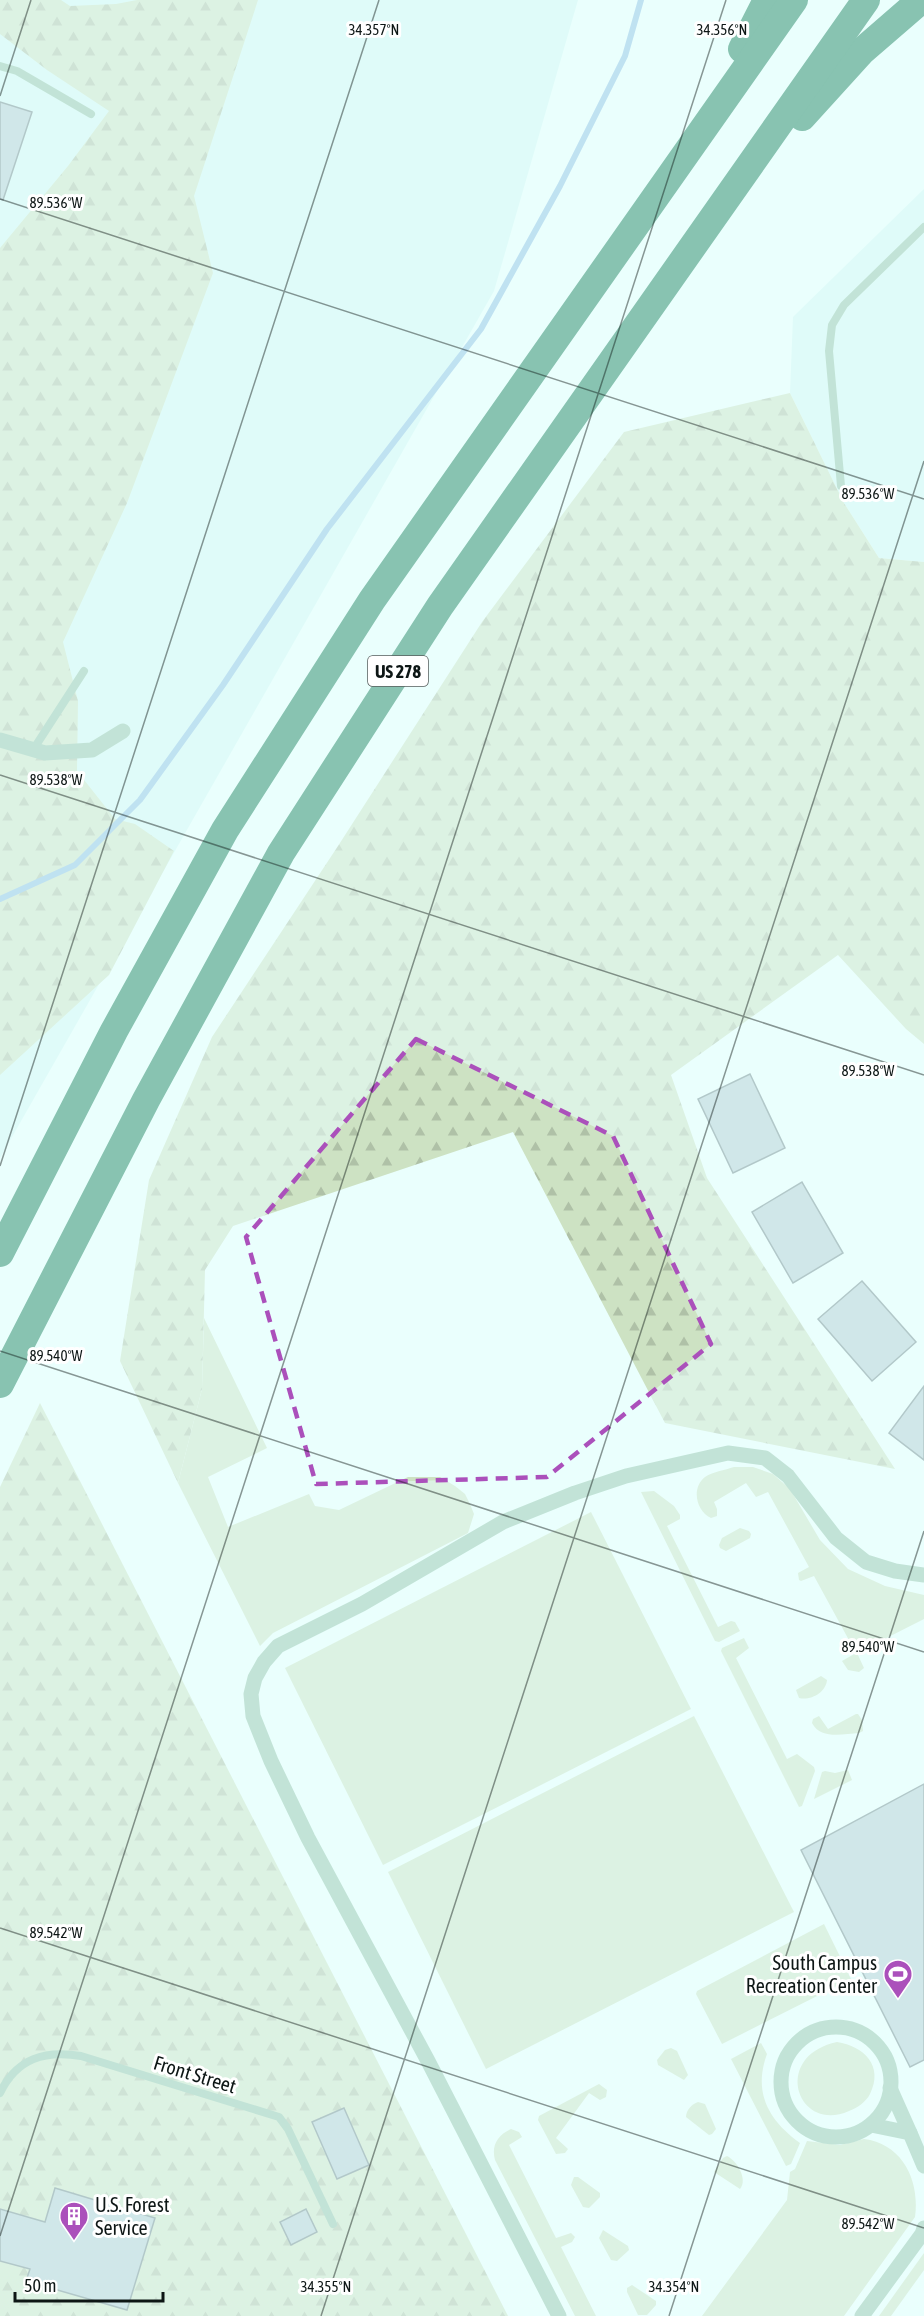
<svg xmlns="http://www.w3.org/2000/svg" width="924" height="2316" font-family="'Asap Condensed',sans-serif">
<defs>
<pattern id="forest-firs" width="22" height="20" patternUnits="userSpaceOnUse" patternTransform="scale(1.5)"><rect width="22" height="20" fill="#cde2c3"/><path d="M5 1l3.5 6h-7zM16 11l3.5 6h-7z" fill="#afc1a7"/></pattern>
</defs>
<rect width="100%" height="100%" fill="#eafffd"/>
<!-- built -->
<g fill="#d3f7f3">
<path d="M0,0H578L494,291L0,1158Z"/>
<path d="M924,189V562L879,558L844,503L790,393L793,317Z"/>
</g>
<!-- green -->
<g fill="#cde2c3">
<path d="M204,1318L267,1448L208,1477L228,1527L309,1494L315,1506L339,1510L408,1477H440L455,1486L465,1494L470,1504L474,1514L468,1533L273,1633L260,1646L178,1483L202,1389Z"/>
<path d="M734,1467H753L773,1474L790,1489L820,1540L848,1569L885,1586L924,1595V1619L857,1653L864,1668L859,1672L848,1670L842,1661L856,1653L814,1576L801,1581L799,1580L798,1573L809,1567L768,1492L756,1497L746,1483L714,1502L717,1509V1516L711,1518C696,1511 691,1488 705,1477C712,1472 725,1470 734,1467Z"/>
<path d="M654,1491L674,1506L680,1515V1519L667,1526L718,1627L731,1621L735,1622L740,1631L719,1642L715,1641L641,1492Z"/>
<path d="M591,1512L691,1709L383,1865L285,1668Z"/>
<path d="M740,1528L749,1531L751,1534L750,1538L726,1551L720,1548L719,1545L722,1538Z"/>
<path d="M744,1638L749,1648L736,1658L787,1759L797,1754L814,1767L815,1771L802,1806L799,1807L721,1651L722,1648Z"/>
<path d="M821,1676L827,1680C826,1692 811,1701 799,1698L796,1690Z"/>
<path d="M856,1714H858L862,1720L863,1731L859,1733C843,1734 821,1740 812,1723L813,1719L819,1716L828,1729Z"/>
<path d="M694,1716L794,1912L486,2069L388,1872Z"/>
<path d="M848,1770L852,1780L814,1799L822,1772L825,1771L835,1773Z"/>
<path d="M824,1924L851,1979L722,2044L696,1994L697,1991Z"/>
<path d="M837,2042C864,2046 884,2066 870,2094C866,2102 857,2108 849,2111C797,2134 771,2056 837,2042Z"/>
<path d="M761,2043L767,2054C753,2092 768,2120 800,2143L791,2164L786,2166L731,2059Z"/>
<path d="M671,2048L677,2051L688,2075L684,2080L658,2065L657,2060L665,2050Z"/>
<path d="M599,2084L607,2090L606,2097L600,2100L589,2093L556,2138L568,2149L565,2153L556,2154L538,2120L539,2116Z"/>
<path d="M698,2102L705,2104L716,2129L712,2134L709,2135L686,2117C686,2110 692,2104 698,2102Z"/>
<path d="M511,2129L519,2132L522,2137L509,2145L556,2238L571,2233L575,2237L572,2242L561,2247L596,2316H575L495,2160C491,2145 498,2135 511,2129Z"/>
<path d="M864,2139C903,2144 920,2181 915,2217L844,2316H702L787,2200L790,2172L795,2169L807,2141L840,2145Z"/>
<path d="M727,2156C737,2161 748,2179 740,2189L714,2172L723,2158Z"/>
<path d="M574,2177H578L600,2193V2197L589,2208L583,2207L571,2185Z"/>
<path d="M603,2230L628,2246L629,2250L617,2261L611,2260L599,2238Z"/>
<path d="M924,2253V2270L891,2316H879Z"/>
<path d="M632,2285L656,2301V2305L647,2315H638L627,2292V2288Z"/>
</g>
<!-- forest -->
<g fill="url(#forest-firs)">
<path d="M0,0H61L70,6L116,4L137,0H258L194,196L213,273L127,503L63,642L78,701L77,771L115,819L135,824L174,851L109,975L0,1075V248L68,166L109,111L47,70L0,34Z"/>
<path d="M790,393L844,503L879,558L924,562V1044L906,1029L838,955L671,1075L707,1178L895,1469L665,1423L513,1132L233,1226L205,1270L202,1389L178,1483L120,1361L149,1180L212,1037L338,846L482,622L624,432Z"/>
<path d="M40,1403L508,2316H0V1487Z"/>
</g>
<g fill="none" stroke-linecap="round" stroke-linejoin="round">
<!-- stream -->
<path stroke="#8dbee3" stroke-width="6" d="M0,899L75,865L140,800L223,685L327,529L481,329L560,186L625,56L641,0"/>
</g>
<!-- building -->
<g fill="#b2cad0" stroke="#70868b" stroke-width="1.5">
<path d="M0,102L32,112L3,200L0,199Z"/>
<path d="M750,1074L785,1148L733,1173L698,1099Z"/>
<path d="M802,1182L843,1253L793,1283L752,1212Z"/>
<path d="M862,1281L916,1342L872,1381L818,1319Z"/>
<path d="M924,1386V1460L889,1433Z"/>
<path d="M924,1784V2060L910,2067L801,1850Z"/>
<path d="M344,2108L369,2165L337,2179L312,2122Z"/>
<path d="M55,2188L155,2218L127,2310L26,2281L30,2269L0,2261V2209L45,2222Z"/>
<path d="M306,2209L317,2232L291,2245L280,2222Z"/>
</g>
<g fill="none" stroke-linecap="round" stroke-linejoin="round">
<!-- service -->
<g stroke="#93c2a9" stroke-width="8">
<path d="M0,66L17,71L91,114"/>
<path d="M841,486L829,351L832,325L844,305L924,227"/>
<path d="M33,750L84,671"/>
<path d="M0,2093C17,2058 45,2050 81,2056L279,2117L288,2129L333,2224"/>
</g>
<!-- minor -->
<g stroke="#93c2a9" stroke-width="15">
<path d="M0,740L45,753L92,750L123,731"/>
<circle cx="836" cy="2082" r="55"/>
<path d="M890,2088L910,2133"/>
<path d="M871,2125L910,2133L924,2166"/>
<path d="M559,2316L428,2061L308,1838L271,1761L253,1716L251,1694L255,1678L264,1662L278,1646L362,1604L503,1522L575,1493L626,1476L728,1453L765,1458L788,1476L836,1538L866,1562L895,1571L924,1575"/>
<path d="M862,2316L922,2234L924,2228"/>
</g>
<!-- motorway -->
<g stroke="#127a54" stroke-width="28">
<path d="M742,49L767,0"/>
<path d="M802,117L861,52L921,0"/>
<path d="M0,1253L114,1031L225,830L372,600L794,0"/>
<path d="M0,1384L146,1100L281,853L440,606L866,0"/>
</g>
</g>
<!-- marked area -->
<path d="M0 0H924V2316H0ZM416,1039L613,1136L711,1344L547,1477L316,1484L246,1237Z" fill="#eafffd" fill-opacity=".55" fill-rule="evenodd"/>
<path fill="none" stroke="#ab50bb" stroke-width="4.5" stroke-dasharray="12 8" stroke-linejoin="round" d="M416,1039L613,1136L711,1344L547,1477L316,1484L246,1237Z"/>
<!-- ticks -->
<path fill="none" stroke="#0d1615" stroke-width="1.5" stroke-opacity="0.45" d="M0,96L31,0M0,199L924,499M0,775L924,1075M0,1166L379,0M0,1351L924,1652M0,1928L924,2228M0,2236L726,0M321,2316L924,461M669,2316L924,1531"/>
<!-- icons -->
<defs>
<g id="stadium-pin" transform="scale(1.5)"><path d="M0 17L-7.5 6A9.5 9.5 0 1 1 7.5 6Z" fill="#ab50bb" stroke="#fff"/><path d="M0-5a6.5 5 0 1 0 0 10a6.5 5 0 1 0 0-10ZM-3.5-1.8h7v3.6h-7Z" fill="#fff"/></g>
<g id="building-pin" transform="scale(1.5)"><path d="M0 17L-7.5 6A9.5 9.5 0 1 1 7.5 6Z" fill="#ab50bb" stroke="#fff"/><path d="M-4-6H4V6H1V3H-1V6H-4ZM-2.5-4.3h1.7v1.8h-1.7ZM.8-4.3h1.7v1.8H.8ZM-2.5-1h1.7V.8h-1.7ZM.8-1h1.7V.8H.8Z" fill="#fff"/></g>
</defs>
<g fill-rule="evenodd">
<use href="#stadium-pin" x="898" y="1974"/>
<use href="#building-pin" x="74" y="2216"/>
</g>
<g text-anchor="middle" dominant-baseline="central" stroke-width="6" stroke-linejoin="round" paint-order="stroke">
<!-- shield labels -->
<rect fill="#fff" stroke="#565c5b" stroke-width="1.5" x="368" y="656" width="60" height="30" rx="4.5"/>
<g font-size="18" font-weight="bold" fill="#0d1615">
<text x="398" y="671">US 278</text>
</g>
<!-- poi labels -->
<g font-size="20" fill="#0d1615" stroke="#fff" text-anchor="end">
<text x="877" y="1962">South Campus<tspan x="877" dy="23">Recreation Center</tspan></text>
<text x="95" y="2204" text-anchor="start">U.S. Forest<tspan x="95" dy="23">Service</tspan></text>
</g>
<!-- street labels -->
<g font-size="20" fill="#0d1615" stroke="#fff">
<text transform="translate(195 2074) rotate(17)">Front Street</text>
</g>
</g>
<g font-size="15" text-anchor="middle" fill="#0d1615" stroke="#fff" stroke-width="6" stroke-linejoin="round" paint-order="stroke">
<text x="374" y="35">34.357°N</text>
<text x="722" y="35">34.356°N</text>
<text x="56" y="208">89.536°W</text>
<text x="868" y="499">89.536°W</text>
<text x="56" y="785">89.538°W</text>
<text x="868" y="1076">89.538°W</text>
<text x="56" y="1361">89.540°W</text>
<text x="868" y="1652">89.540°W</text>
<text x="56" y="1938">89.542°W</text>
<text x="868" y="2229">89.542°W</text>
<text x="326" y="2292">34.355°N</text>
<text x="674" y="2292">34.354°N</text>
</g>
<!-- scale -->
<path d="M15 2292v9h148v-9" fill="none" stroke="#0d1615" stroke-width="3"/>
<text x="24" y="2292" font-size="18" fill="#0d1615" stroke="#ffffff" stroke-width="4.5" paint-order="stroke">50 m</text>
</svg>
